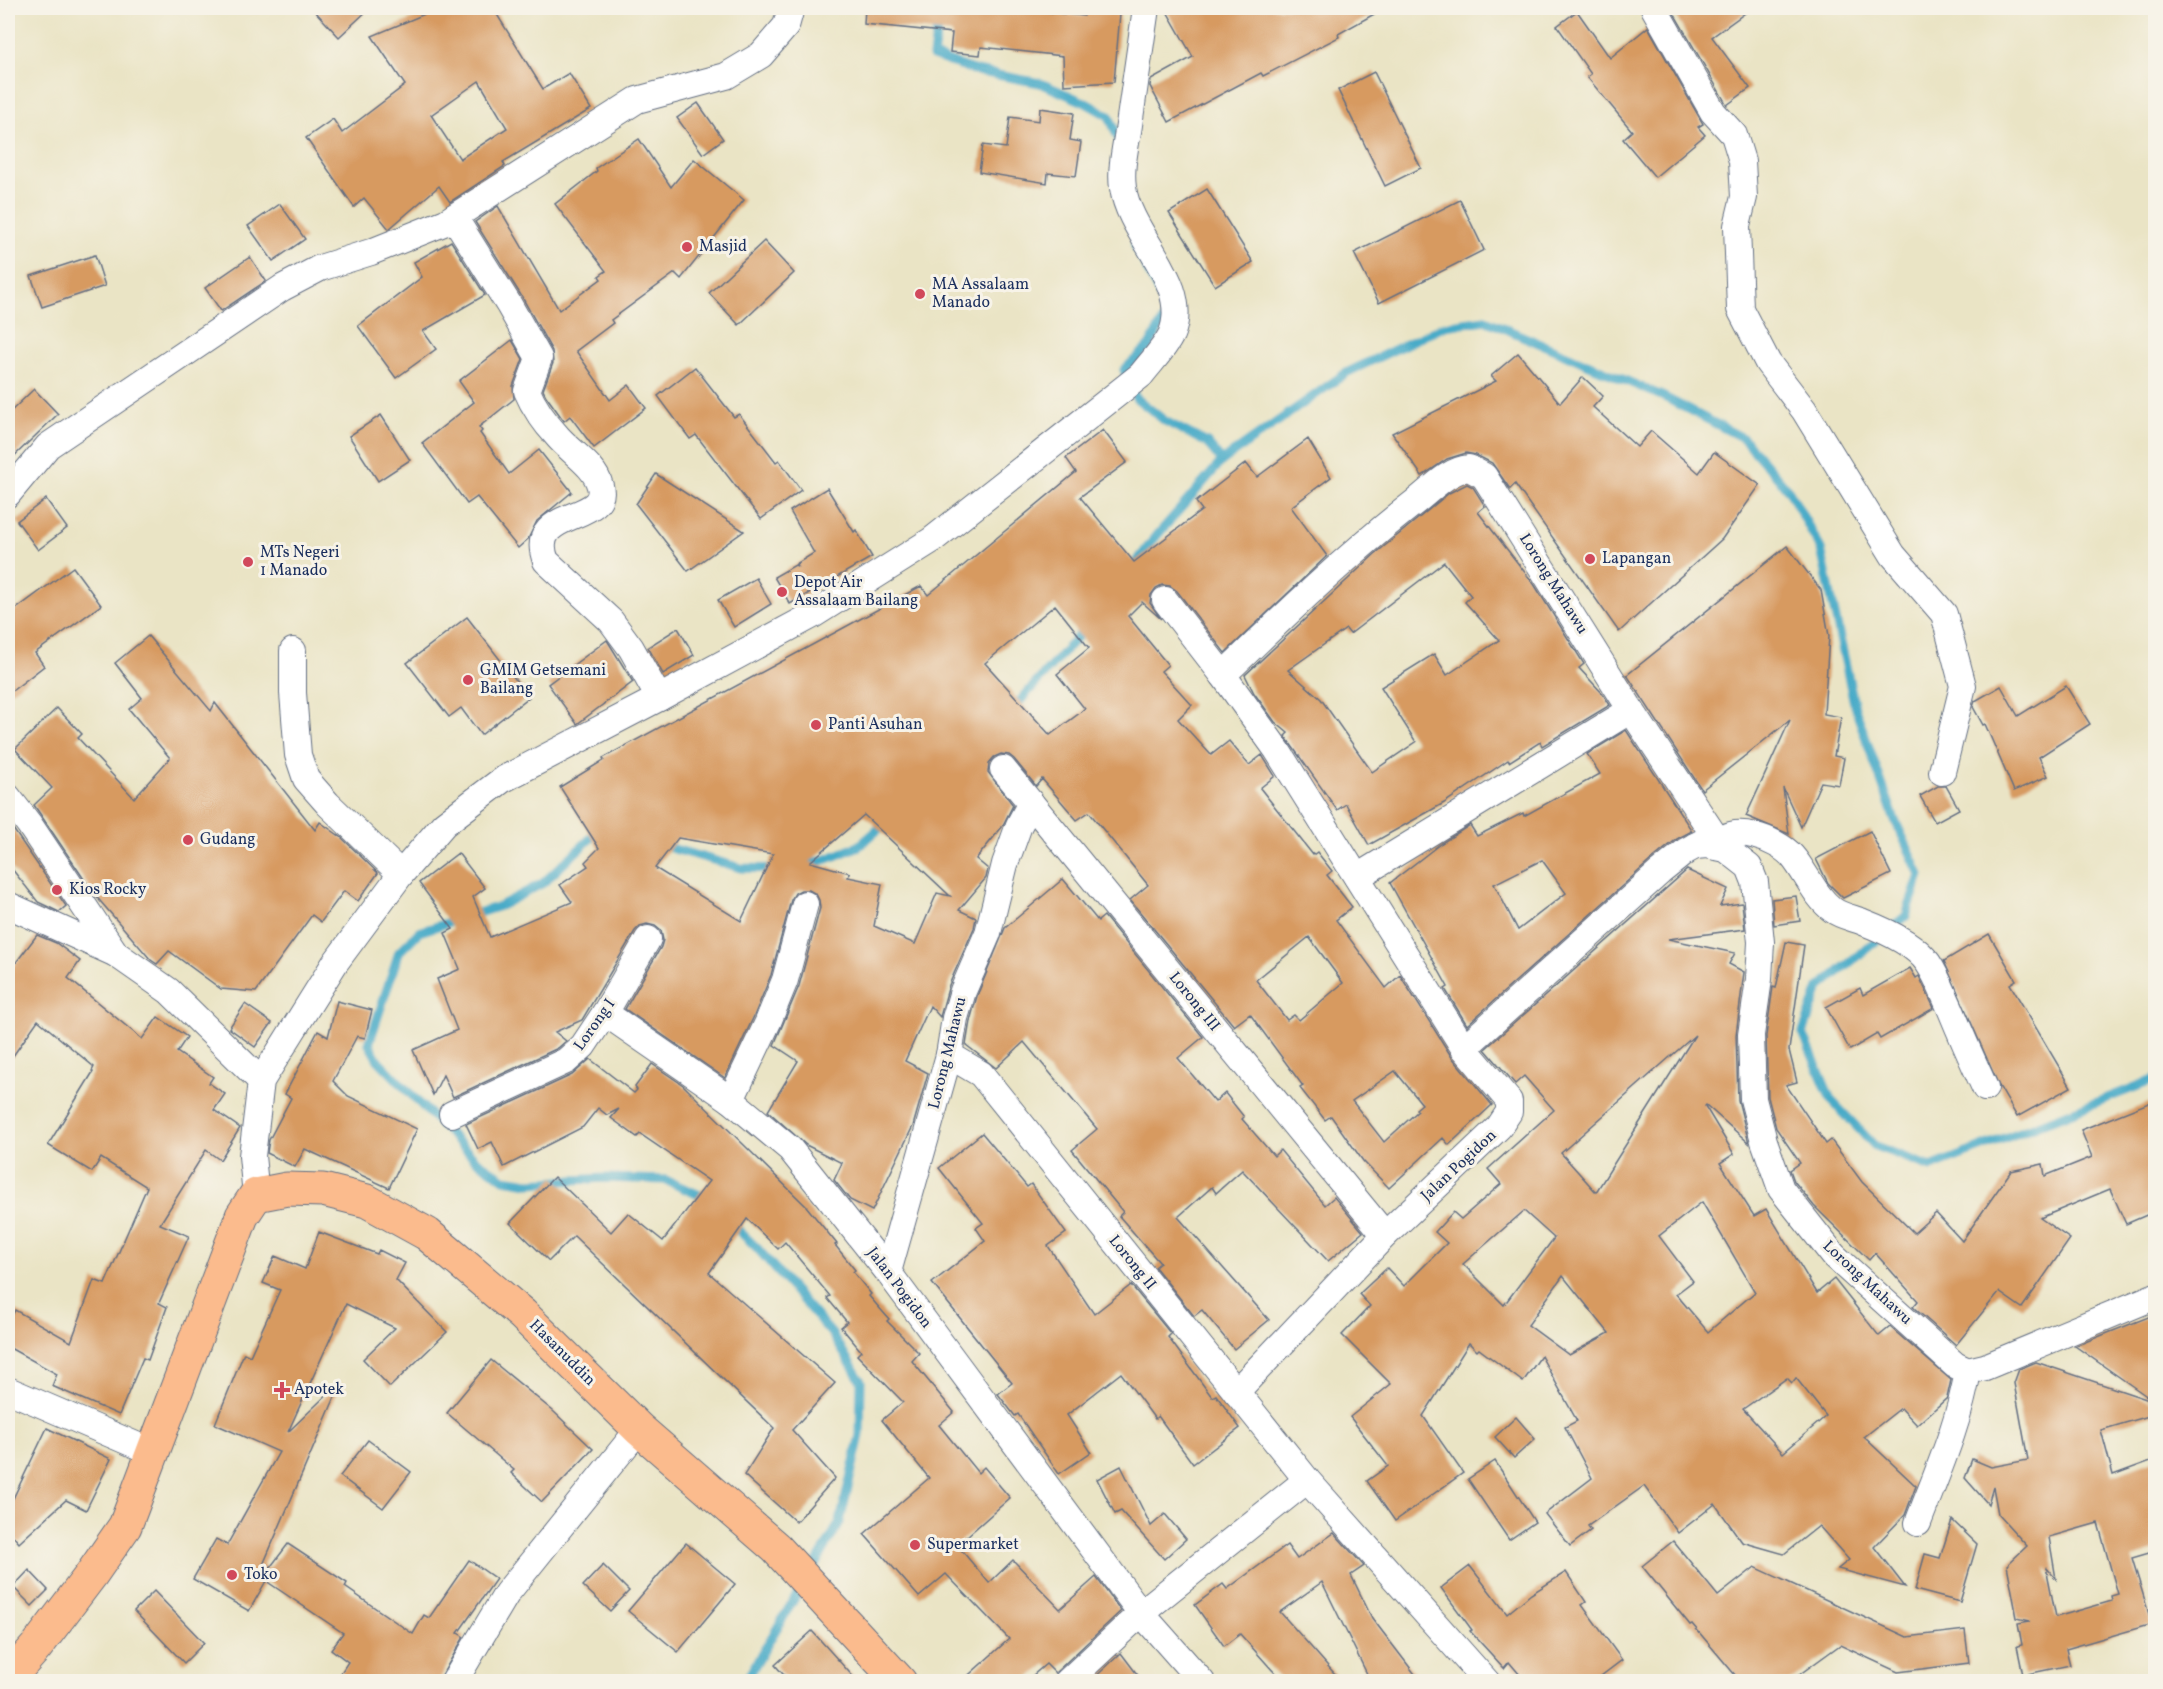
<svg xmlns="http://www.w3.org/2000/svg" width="2163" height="1689" font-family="Vollkorn,serif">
<rect width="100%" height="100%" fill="#f7f3e8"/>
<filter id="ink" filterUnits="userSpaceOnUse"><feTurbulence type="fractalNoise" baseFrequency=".0167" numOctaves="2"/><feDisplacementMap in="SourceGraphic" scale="12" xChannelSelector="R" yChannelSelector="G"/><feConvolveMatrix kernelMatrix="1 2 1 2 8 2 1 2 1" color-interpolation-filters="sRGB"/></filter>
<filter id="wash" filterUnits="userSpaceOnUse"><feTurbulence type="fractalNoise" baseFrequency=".008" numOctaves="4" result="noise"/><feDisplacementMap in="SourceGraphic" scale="24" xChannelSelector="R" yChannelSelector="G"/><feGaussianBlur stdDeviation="1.35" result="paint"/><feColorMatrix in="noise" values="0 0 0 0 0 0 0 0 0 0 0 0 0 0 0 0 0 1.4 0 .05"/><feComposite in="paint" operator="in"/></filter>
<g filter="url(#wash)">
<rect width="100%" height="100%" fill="#eae4c5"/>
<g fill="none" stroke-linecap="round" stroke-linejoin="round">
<!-- stream -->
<g stroke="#49abc8" stroke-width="9">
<path d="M940,8L933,56L976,71L1040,83L1084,102L1109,116L1119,140"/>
<path d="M1135,245L1162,299"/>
<path d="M1164,319L1149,346L1124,370L1136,398L1165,421L1207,443L1222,461"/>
<path d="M1134,566L1153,540L1222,461L1346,373L1444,326L1485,320L1664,397L1743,438L1789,491L1821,549L1855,708L1895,820L1920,875L1906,916L1819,988L1803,1033L1831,1100L1875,1146L1931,1167L2156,1079"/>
<path d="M1012,710L1087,626"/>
<path d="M602,832L593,836L543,883L500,906L419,932L399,952L369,1044L378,1060L428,1112L476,1160L504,1179L529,1183L604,1178L665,1180L704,1197L708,1201"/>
<path d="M660,845L741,868L778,869"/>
<path d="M804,866L827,859L859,846L888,821"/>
<path d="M731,1223L757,1248L832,1334L861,1381L860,1435L840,1522L810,1574"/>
<path d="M745,1682L802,1586"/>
</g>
</g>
<g id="blocks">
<!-- building -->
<g fill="#d79a61" fill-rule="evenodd">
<path d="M312,8H370L339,37Z"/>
<path d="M439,8H493L543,89L569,73L591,109L503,162L505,166L450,202L439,186L389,229L364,198L354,207L306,138L333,119L342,133L405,85L372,36ZM479,81L507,128L460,159L431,115Z"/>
<path d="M865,8H928L989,14L990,8H1006L1084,16L1085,11L1120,14L1114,82L1064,85L1063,56L981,47L980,55L950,52L952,33L864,24Z"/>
<path d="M1165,8H1385L1338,34L1339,37L1263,76L1261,73L1169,122L1150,86L1151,80L1193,57Z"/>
<path d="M1671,8H1752L1712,37L1750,88L1727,105Z"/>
<path d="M1577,11L1610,58L1648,27L1703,124L1698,127L1705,135L1655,177L1623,139L1632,131L1587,77L1591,74L1557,26Z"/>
<path d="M1374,72L1421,168L1385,186L1338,90Z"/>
<path d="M698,103L723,139L703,154L677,118Z"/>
<path d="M1040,108L1074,113L1070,140L1081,142L1076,176L1048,173L1047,183L979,172L983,145L1006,148L1010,117L1039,121Z"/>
<path d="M639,139L671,187L694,159L744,200L681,279L675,273L611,320L613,323L576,351L610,400L629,385L646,408L594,448L570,416L564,421L546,396L543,390L553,363L552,351L522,297L475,222L498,206L559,310L601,279L599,276L606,271L555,204L597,171L596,168Z"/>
<path d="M1207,189L1253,262L1215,286L1169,213Z"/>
<path d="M1460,200L1484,250L1379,303L1354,253Z"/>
<path d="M280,204L305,239L273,261L248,226Z"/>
<path d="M451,241L485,295L423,331L436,349L396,378L358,326L422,277L414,262Z"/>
<path d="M764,241L794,273L739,325L709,293Z"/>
<path d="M95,255L105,286L42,307L31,276Z"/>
<path d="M250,257L266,281L221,311L205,288Z"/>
<path d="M512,340L523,359L513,386L514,399L479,427L482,431L480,433L509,474L539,450L572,492L537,521L528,539L518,548L477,497L467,504L422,443L474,402L459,381Z"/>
<path d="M1518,353L1560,403L1583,377L1603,396L1593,407L1637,447L1651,431L1699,473L1714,452L1760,485L1722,539L1619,632L1515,484L1510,489L1492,463L1476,455L1466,453L1447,459L1422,476L1392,433L1496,381L1491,376Z"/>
<path d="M695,367L734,417L739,414L776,462L779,460L801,490L761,519L696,435L690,439L658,396Z"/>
<path d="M34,389L58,414L8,462V414Z"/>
<path d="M381,415L410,460L378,481L349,436Z"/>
<path d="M1103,430L1127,462L1080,497L1134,562L1202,510L1196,502L1246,463L1257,477L1308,439L1331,477L1291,507L1327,556L1225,653L1177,591L1170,586L1162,585L1156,588L1151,595L1150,603L1161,619L1142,602L1128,616L1168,665L1161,671L1192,705L1178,719L1211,755L1229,741L1249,765L1262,755L1275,776L1260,788L1313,855L1317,852L1332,871L1327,875L1352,907L1336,920L1386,988L1400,975L1451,1056L1492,1105L1449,1145L1443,1138L1389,1188L1363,1161L1331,1116L1325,1120L1300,1088L1303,1086L1250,1014L1234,1026L1130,900L1148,885L1089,812L1077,820L1042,779L1036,786L1014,759L1009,755L1001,754L994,757L989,763L988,772L1013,805L1002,827L976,859L988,869L986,878L959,910L976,918L974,928L949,985L940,1017L930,1006L905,1061L928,1073L913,1126L872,1211L850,1200L834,1180L842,1163L806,1145L768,1111L798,1061L774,1045L799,986L820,908L819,900L816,894L809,890H801L795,893L791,900L771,975L754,1016L725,1078L625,1009L661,947L663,940L661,931L655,926L647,924L640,926L635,931L582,1020L555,1032L566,1041L558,1048L453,1097L443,1075L433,1095L413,1050L457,1030L437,979L460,969L445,933L453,929L419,883L458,853L485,888L473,897L490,937L572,902L560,885L588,866L585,862L599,848L560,787L604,760L603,758L921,586L928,595L1076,472L1066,458ZM1055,605L1089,648L1057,674L1085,709L1050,735L985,663ZM864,815L950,896L937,893L915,944L874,926L882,884L848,877L850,873L810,862ZM678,838L773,854L741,921L655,868ZM1309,937L1343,983L1299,1020L1294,1015L1287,1020L1256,980ZM1395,1071L1422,1104L1416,1109L1418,1111L1384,1142L1352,1101Z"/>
<path d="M656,474L744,531L688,571L636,504Z"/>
<path d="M1467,484L1473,487L1485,506L1478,512L1534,584L1584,664L1579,668L1603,694L1610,705L1542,746L1540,742L1509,762L1508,760L1444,803L1369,845L1346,804L1337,810L1285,736L1288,733L1275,722L1254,693L1245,675L1375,554L1449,493ZM1444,562L1471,596L1465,602L1499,640L1447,675L1434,654L1381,687L1416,742L1372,772L1321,699L1288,670L1346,629L1350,634Z"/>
<path d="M827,488L854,532L856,530L872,557L790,604L774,577L795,565L797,566L796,564L814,553L790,511Z"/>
<path d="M46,499L67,528L38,550L17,521Z"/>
<path d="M1787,546L1821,590L1829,636L1824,714L1841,717L1834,756L1844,758L1839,785L1821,782L1801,827L1783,788L1789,834L1746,816L1790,720L1702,790L1627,675Z"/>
<path d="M73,567L101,605L35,653L44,666L8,694V615Z"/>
<path d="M756,578L771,604L734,627L718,600Z"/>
<path d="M467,617L529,697L481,735L461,708L449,717L407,663Z"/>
<path d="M678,628L694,655L663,674L648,647Z"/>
<path d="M148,636L211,711L215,703L315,830L320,822L341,837L378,873L358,901L344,891L321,922L312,915L256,992L221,989L169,951L157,964L151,960L94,894L34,805L52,788L15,749L57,708L82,734L78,738L134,798L170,758L129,709L142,698L115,663Z"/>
<path d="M607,640L633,682L577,724L548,684Z"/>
<path d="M2001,686L2018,716L2066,686L2090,724L2039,757L2048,776L2014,791L1985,724L1983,725L1973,707L1975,701Z"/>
<path d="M1626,730L1692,831L1677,839L1651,860L1467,1025L1445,989L1448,987L1390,883L1440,844L1470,825L1477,836L1523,813L1524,816L1600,774L1587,754ZM1542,860L1566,893L1518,930L1494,884Z"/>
<path d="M1938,786H1946L1959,809L1935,822L1920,796Z"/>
<path d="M11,826L66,906L59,912L38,902L8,864V830Z"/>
<path d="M1870,831L1891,874L1843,898L1828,883L1816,859Z"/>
<path d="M1687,870L1728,889L1720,906L1742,903L1745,929L1668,939L1735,953L1729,964L1744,972L1736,1035L1738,1100L1749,1143L1706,1105L1705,1106L1734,1154L1720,1163L1754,1216L1766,1209L1817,1293L1834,1279L1879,1336L1890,1327L1951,1380L1947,1398L1917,1425L1901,1408L1864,1437L1916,1486L1905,1515L1874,1547L1905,1587L1838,1569L1849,1560L1819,1526L1784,1554L1742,1542L1715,1504L1678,1533L1644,1486L1588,1526L1591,1530L1570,1546L1545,1514L1592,1478L1565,1427L1577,1421L1541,1356L1523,1382L1479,1349L1477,1351L1469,1343L1423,1416L1463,1473L1395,1521L1367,1481L1388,1466L1350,1417L1391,1384L1342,1335L1370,1306L1359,1294L1387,1268L1404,1286L1447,1243L1435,1232L1453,1212L1461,1219L1501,1184L1488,1169L1554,1110L1524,1076L1515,1084L1485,1049ZM1695,1035L1596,1192L1561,1153ZM1702,1202L1755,1292L1708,1332L1676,1294L1693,1281L1659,1236ZM1524,1211L1554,1238L1504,1305L1463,1264ZM1563,1276L1609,1333L1569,1355L1528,1325ZM1787,1378L1792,1383L1796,1378L1826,1416L1783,1453L1743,1409Z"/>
<path d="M1063,879L1098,921L1104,916L1203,1037L1178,1058L1215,1102L1225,1093L1244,1117L1242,1119L1274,1156L1280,1150L1325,1205L1334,1197L1363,1232L1328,1261L1242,1170L1216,1193L1212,1187L1178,1217L1269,1320L1234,1349L1202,1310L1194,1316L1155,1267L1160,1263L1119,1216L1123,1212L1072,1150L1097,1129L1024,1042L996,1068L966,1045L970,1021L977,996L1005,928Z"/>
<path d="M1796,896L1800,921L1774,925L1772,899Z"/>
<path d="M1989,934L2016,980L2010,984L2071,1087L2017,1117L1999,1086L1944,961Z"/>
<path d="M37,935L56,943L80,961L68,978L142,1039L158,1017L187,1037L177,1052L213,1077L209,1083L225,1094L214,1110L240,1128L220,1160L206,1150L160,1224L189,1236L159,1303L167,1307L148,1360L143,1358L119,1415L52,1386L57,1374L8,1347V1324L15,1310L71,1342L94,1280L105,1284L147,1187L101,1158L92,1172L48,1145L93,1072L92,1071L94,1067L38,1020L8,1063V973Z"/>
<path d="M1786,942L1804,945L1789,1050L1797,1082L1786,1085L1826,1144L1831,1140L1862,1182L1914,1233L1936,1213L1962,1241L2011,1171L2043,1164L2045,1176L2092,1157L2081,1130L2156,1100V1211L2126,1224L2110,1189L2040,1218L2070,1239L2022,1308L1999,1292L1956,1345L1913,1307L1918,1301L1875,1253L1869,1260L1814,1206L1794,1181L1790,1170L1800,1163L1776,1128L1768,1097L1766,1036L1773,987L1776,988Z"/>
<path d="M1910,968L1916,978L1919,976L1934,1008L1880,1039L1877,1034L1850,1050L1826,1007L1860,988L1863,995Z"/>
<path d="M337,1001L372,1010L365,1038L357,1036L333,1081L348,1096L417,1129L389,1188L305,1149L295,1167L267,1153L269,1140L291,1098L285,1094L318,1031L328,1037Z"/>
<path d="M245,1004L272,1023L255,1047L229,1028Z"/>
<path d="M590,1059L634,1093L637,1090L635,1087L652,1064L683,1085L806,1206L837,1244L835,1245L855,1270L853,1272L871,1294L869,1296L889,1319L887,1321L919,1353L912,1361L954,1412L939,1425L978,1473L984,1467L1010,1498L957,1545L989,1583L1013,1560L1060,1609L1096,1577L1121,1611L1055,1673L1046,1664L1025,1682H961L1009,1639L946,1574L919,1597L864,1534L929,1478L882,1420L903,1402L857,1355L861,1351L841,1327L847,1322L827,1298L830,1296L785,1242L778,1249L747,1219L709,1273L835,1383L792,1430L835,1478L796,1522L744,1475L774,1428L574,1236L549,1261L510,1223L554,1177L611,1232L628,1213L663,1241L709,1181L640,1134L637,1137L611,1118L619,1109L607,1115L598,1108L583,1127L504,1167L492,1142L478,1149L466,1124L572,1075Z"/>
<path d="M982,1133L1027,1187L1031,1184L1066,1233L1048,1246L1094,1314L1131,1285L1171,1334L1168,1337L1212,1397L1216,1395L1240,1428L1193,1464L1158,1416L1155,1419L1121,1373L1067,1415L1091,1452L1059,1474L1018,1414L1015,1416L998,1394L1012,1383L932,1283L985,1241L976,1228L983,1223L939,1168Z"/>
<path d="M319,1232L377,1254L379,1250L405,1263L396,1280L447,1332L390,1387L363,1359L395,1328L346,1304L288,1432L340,1382L341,1383L263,1565L269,1569L288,1544L347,1583L345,1587L413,1634L424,1615L429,1618L469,1560L496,1579L458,1633L464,1637L438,1682H335L348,1662L331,1649L343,1633L266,1581L249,1611L193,1579L216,1539L227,1545L279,1452L215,1424L244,1353L250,1356L280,1290L263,1283L275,1256L305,1269Z"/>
<path d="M2156,1314V1414L2101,1430L2113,1475L2156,1459V1551L2132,1558L2152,1624L2066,1649L2070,1665L2023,1675L2017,1646L2022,1645L2018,1623L2030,1621L2017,1618L2007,1565L2027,1546L1998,1514L1993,1487L1988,1504L1965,1478L1972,1459L1991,1467L2028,1460L2014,1383L2019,1369L2036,1362L2155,1402L2075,1346ZM2098,1523L2118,1594L2111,1596L2112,1601L2056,1617L2046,1567L2056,1579L2049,1537Z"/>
<path d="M491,1360L553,1411L593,1449L542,1502L511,1473L514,1470L447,1413Z"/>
<path d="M1516,1417L1535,1439L1514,1458L1495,1437Z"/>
<path d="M47,1428L111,1459L86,1510L66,1500L19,1543L8,1530V1509Z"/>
<path d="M368,1440L411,1472L383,1508L340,1476Z"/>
<path d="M1495,1461L1535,1522L1509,1540L1468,1479Z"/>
<path d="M1121,1466L1151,1526L1165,1514L1186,1539L1164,1559L1121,1511L1115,1514L1097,1479Z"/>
<path d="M1952,1520L1977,1544L1960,1602L1915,1590L1925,1554L1940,1558Z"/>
<path d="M1334,1533L1364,1566L1351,1575L1372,1618L1421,1682H1371L1322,1582L1280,1612L1342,1682H1283L1240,1634L1224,1646L1195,1605L1223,1584L1227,1589L1287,1545L1297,1559Z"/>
<path d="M1673,1541L1718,1596L1755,1567L1907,1637L1965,1630L1969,1663L1898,1672L1840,1645L1789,1682H1741L1692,1624L1690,1625L1642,1566Z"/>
<path d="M686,1543L735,1584L678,1652L628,1611Z"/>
<path d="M603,1565L629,1591L610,1611L583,1586Z"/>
<path d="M1470,1566L1507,1614L1531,1594L1566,1572L1586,1602L1582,1605L1622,1660L1593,1682H1526L1509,1662L1504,1668L1470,1631L1472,1630L1441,1588Z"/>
<path d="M29,1570L48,1590L32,1606L13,1587Z"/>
<path d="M154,1591L204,1643L184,1663L134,1611Z"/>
<path d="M812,1631L858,1682H790L775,1665Z"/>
<path d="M1121,1653L1143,1682H1090Z"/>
</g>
</g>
</g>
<g filter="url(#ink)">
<use href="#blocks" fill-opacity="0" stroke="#636e82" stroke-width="1.5"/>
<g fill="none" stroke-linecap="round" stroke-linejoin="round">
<!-- minor casing -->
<g stroke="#636e82" stroke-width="28">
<g id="minor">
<path d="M1654,8L1713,112L1734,135L1742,161L1744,197L1737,226L1740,309L1768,363L1804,410L1893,555L1944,614L1963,686L1942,772"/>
<path d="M454,217L509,305L539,358L527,391C534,408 546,424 558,437C572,453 595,466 600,486C610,523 525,508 546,561L611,621L631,648L659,698"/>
<path d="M8,494L48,446L282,288L320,268L371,252L446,222L637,100L726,76L761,55L786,26L791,8"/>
<path d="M1165,600L1223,675L1277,750L1464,1048L1509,1101V1112L1499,1127L1385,1235L1236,1392"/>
<path d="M293,651V693L298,755L306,779L328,804L401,874"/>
<path d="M1223,675C1285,615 1347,555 1415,502C1431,490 1448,470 1469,468L1484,476L1631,710L1712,832L1710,838L1686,851L1660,872L1464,1048"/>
<path d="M1003,769L1385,1235"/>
<path d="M8,797L29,824L116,954"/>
<path d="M1695,846L1707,845L1726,849L1749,867L1755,882L1761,942L1759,979L1751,1035L1753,1099L1764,1141L1781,1189L1834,1256L1955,1365L1968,1371L1985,1367L2156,1296"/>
<path d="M1716,847C1729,820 1778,840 1792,856C1806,872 1815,897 1833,910C1841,916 1853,918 1863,922C1884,930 1915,944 1928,963C1937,976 1943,993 1950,1008C1961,1035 1973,1062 1985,1088"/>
<path d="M1357,877L1631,710"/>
<path d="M8,905L116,954L169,991L261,1081"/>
<path d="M605,1013L731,1100L790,1149L888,1272L1141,1613L1307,1480"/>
<path d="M949,1055L981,1074L1307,1480L1487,1682"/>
<path d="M731,1100L768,1022L785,980L805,904"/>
<path d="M452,1114L566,1061L583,1046L605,1013L648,939"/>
<path d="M256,1195L252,1156L261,1081L335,963L401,874L444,824L502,780L659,698L813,615L932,540L1141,375C1151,362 1164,349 1171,335C1193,284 1130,237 1123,188C1120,168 1126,145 1129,125C1135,86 1140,47 1146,8"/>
<path d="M888,1272L949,1055L955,1018L963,991L988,933L1005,864L1019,825L1031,803"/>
<path d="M8,1390L152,1452"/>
<path d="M1918,1523C1937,1473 1959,1424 1968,1371"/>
<path d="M454,1682L507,1593L639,1429"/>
<path d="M1067,1682L1141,1613L1202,1682"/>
</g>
</g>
<!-- trunk casing -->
<g stroke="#636e82" stroke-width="35">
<path id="trunk" d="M8,1679L37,1646L91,1575L125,1526L242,1216L256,1195L287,1189L323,1190L367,1201L427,1234L522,1314L639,1429L776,1548L900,1682"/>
</g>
<!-- minor -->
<use href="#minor" stroke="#fff" stroke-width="26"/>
<!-- trunk -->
<use href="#trunk" stroke="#fbbb8d" stroke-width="33"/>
</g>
</g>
<!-- markers -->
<g fill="#d1495b" stroke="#f7f3e8" stroke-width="2">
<circle cx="687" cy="247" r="6"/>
<circle cx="920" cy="294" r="6"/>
<circle cx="1590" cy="559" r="6"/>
<circle cx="248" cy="562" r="6"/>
<circle cx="782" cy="592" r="6"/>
<circle cx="468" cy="680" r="6"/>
<circle cx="816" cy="725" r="6"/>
<circle cx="188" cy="840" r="6"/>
<circle cx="57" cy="890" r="6"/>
<path d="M279 1381h6v6h6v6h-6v6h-6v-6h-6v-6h6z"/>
<circle cx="915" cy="1545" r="6"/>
<circle cx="232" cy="1575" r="6"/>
</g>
<g text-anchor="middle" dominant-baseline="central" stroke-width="6" stroke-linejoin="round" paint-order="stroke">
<!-- poi labels -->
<g font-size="16" fill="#1b2f5e" stroke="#f7f3e8" text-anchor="start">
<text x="699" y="247">Masjid</text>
<text x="932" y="285">MA Assalaam<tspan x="932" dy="18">Manado</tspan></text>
<text x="260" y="553">MTs Negeri<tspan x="260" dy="18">1 Manado</tspan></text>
<text x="1602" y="559">Lapangan</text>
<text x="794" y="583">Depot Air<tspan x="794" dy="18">Assalaam Bailang</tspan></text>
<text x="480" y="671">GMIM Getsemani<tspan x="480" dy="18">Bailang</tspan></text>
<text x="828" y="725">Panti Asuhan</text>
<text x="200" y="840">Gudang</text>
<text x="69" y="890">Kios Rocky</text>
<text x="294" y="1390">Apotek</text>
<text x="927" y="1545">Supermarket</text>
<text x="244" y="1575">Toko</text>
</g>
<!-- street labels -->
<g font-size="16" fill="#1b2f5e" stroke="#f7f3e8">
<text transform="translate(1553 584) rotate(58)">Lorong Mahawu</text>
<text transform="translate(1194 1002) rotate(51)">Lorong III</text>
<text transform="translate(595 1025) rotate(-55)">Lorong I</text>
<text transform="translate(948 1053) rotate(-76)">Lorong Mahawu</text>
<text transform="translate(1459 1166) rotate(-43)">Jalan Pogidon</text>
<text transform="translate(1132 1263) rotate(51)">Lorong II</text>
<text transform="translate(1867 1283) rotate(43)">Lorong Mahawu</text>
<text transform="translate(899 1288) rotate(53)">Jalan Pogidon</text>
<text transform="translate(562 1353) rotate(45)">Hasanuddin</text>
</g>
</g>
<!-- margin -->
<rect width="2163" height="1689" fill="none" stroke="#f7f3e8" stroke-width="30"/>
</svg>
